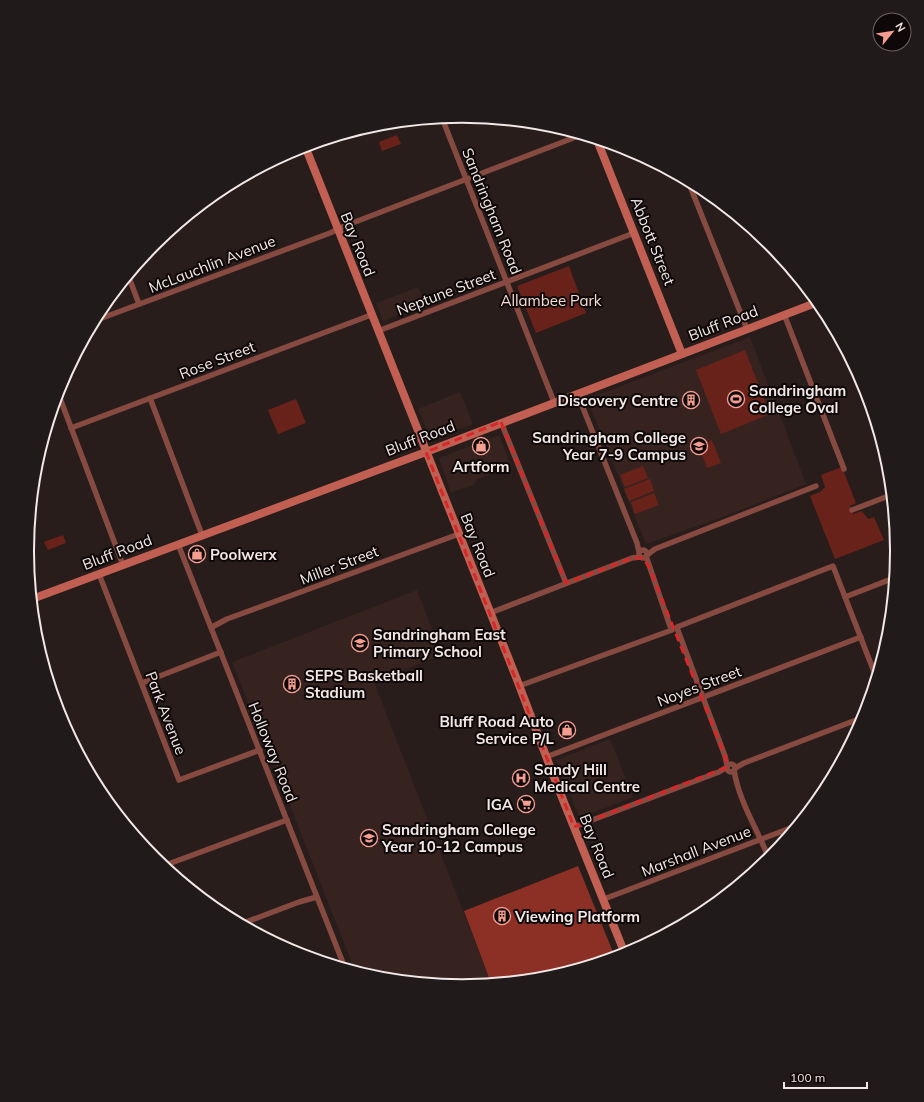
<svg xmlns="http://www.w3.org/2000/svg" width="924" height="1102" font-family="Mulish,sans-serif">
<rect width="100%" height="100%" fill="#281d1b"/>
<!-- built -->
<g fill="#362320">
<path d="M418,287L425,304L383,321L376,303Z"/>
<path d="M750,337L806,484L723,517L646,544L587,399Z"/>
<path d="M460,392L473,424L431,440L418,409Z"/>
<path d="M499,435L511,466L477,479L475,484L451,493L439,458Z"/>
<path d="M417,590L442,655L374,682L491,983L462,986L377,978L355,971L265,742L253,715L232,662Z"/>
<path d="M610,739L633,797L580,818L556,760Z"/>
</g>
<!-- green -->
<g fill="#69221a">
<path d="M397,135L401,144L382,151L379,142Z"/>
<path d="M569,266L586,313L536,333L517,286Z"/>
<path d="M745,350L770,414L721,434L696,370Z"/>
<path d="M296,399L306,423L278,434L268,410Z"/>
<path d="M712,440L721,463L707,468L699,446Z"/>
<path d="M643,466L648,478L625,487L620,475Z"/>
<path d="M842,467L856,503L850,506L853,514L862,511L868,519L874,517L884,540L835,559L810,496L820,492L825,487L821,475Z"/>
<path d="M650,479L654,491L629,501L624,489Z"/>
<path d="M654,493L659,505L635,514L631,502Z"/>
<path d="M63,535L66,543L48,550L44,542Z"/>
</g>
<!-- forest -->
<path fill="#8c3025" d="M578,866L615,957L547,978L491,983L464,911Z"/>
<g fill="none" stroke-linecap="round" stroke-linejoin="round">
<!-- street -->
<g stroke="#874a41" stroke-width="5.5">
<path d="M442,118L554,402"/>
<path d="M688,181L747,329"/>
<path d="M128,275L139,304"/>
<path d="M784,314L844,469"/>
<path d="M94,321L330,233L342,227L581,135"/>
<path d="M378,331L634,233"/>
<path d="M58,393L123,565"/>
<path d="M577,393L637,543L639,552"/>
<path d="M150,398L202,535"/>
<path d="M501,422L566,583"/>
<path d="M71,428L371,315"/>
<path d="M852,510L891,495"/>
<path d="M178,544L345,968"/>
<circle cx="643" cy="554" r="4"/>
<path d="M647,555L655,549L816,486"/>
<path d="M646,556L670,626"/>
<path d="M99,574L179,780L260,750"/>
<path d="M845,597L894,578"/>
<path d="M490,613L632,558L640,557"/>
<path d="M212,627L227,619L459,534"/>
<path d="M677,627L833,566L876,677"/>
<path d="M677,628L725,756L727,765"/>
<path d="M142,683L221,652"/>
<path d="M519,686L672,630"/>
<path d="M60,717V718"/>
<path d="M546,757L861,637"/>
<circle cx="731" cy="768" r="4"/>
<path d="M735,768L744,763L864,717"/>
<path d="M734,770C739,802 758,830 769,859"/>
<path d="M574,827L719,772L727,767"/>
<path d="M163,866L287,820"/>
<path d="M604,899L796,826"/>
<path d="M241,924L299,902L317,897"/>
</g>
<!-- secondary -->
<g stroke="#c16052" stroke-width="8">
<path d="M597,140L682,354"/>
<path d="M305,146L516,677L557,785L625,954"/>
<path d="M32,599L426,452L818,302"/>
</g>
</g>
<!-- marked area -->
<path fill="none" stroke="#d62828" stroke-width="3" stroke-dasharray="8 5" stroke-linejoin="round" d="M501,422L566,583L632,558H643L649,567L725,756L727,767L574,827L426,452Z"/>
<!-- icons -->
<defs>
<g id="stadium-ring" transform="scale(0.9)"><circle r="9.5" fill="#0e0908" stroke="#f59d8f" stroke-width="1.5"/><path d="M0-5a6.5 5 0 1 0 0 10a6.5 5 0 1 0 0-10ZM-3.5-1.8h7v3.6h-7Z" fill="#f59d8f"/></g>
<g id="building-ring" transform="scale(0.9)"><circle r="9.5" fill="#0e0908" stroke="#f59d8f" stroke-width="1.5"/><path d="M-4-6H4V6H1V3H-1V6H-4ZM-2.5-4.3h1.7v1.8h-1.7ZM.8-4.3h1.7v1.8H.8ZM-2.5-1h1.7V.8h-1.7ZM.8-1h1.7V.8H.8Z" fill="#f59d8f"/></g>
<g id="shop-ring" transform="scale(0.9)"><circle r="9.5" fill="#0e0908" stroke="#f59d8f" stroke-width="1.5"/><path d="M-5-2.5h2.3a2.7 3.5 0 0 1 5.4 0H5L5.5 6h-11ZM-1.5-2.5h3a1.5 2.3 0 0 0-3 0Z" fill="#f59d8f"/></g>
<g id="school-ring" transform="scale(0.9)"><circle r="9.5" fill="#0e0908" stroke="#f59d8f" stroke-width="1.5"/><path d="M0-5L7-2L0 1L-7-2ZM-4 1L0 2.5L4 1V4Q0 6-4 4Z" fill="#f59d8f"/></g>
<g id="hospital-ring" transform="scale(0.9)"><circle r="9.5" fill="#0e0908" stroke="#f59d8f" stroke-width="1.5"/><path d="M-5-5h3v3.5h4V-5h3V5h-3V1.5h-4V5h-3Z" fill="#f59d8f"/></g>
<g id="supermarket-ring" transform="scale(0.9)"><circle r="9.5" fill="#0e0908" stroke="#f59d8f" stroke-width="1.5"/><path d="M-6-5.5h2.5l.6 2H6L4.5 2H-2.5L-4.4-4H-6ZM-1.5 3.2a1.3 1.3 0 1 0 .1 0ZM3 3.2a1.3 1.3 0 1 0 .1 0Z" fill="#f59d8f"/></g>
</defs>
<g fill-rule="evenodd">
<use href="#stadium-ring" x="736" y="399"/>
<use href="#building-ring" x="691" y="400"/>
<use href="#shop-ring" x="481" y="446"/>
<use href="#school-ring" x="699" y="446"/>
<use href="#shop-ring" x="197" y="554"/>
<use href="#school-ring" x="360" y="643"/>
<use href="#building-ring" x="292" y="684"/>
<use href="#shop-ring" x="567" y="730"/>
<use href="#hospital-ring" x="521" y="778"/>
<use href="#supermarket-ring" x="526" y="804"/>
<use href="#school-ring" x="369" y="838"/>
<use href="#building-ring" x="502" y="916"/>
</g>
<g text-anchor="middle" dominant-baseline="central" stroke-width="4" stroke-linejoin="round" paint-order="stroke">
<!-- street labels -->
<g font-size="15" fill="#f1e8e7" stroke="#0e0908">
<text transform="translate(492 211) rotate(68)">Sandringham Road</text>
<text transform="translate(653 241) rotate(68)">Abbott Street</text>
<text transform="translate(358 244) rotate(68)">Bay Road</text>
<text transform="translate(212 264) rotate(-21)">McLauchlin Avenue</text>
<text transform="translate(446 292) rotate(-21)">Neptune Street</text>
<text transform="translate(723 323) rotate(-21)">Bluff Road</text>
<text transform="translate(217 360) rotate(-21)">Rose Street</text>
<text transform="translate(420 438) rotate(-21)">Bluff Road</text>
<text transform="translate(478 545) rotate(68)">Bay Road</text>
<text transform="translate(117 552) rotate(-21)">Bluff Road</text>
<text transform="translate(339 565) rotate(-21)">Miller Street</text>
<text transform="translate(699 686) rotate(-21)">Noyes Street</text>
<text transform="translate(166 713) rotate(69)">Park Avenue</text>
<text transform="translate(273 752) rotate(68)">Holloway Road</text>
<text transform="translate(597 846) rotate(68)">Bay Road</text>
<text transform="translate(696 851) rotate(-21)">Marshall Avenue</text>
</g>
<!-- park labels -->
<g font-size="15" fill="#f6dad5" stroke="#0e0908">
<text x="551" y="300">Allambee Park</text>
</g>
<!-- poi labels -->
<g font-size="15" font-weight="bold" fill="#f1e8e7" stroke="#0e0908" text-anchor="start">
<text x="749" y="390">Sandringham<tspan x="749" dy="17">College Oval</tspan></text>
<text x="678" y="400" text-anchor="end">Discovery Centre</text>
<text x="686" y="437" text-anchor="end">Sandringham College<tspan x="686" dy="17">Year 7-9 Campus</tspan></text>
<text x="481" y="466" text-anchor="middle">Artform</text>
<text x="210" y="554">Poolwerx</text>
<text x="373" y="634">Sandringham East<tspan x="373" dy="17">Primary School</tspan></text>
<text x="305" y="675">SEPS Basketball<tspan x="305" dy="17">Stadium</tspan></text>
<text x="554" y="721" text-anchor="end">Bluff Road Auto<tspan x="554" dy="17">Service P/L</tspan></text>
<text x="534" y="769">Sandy Hill<tspan x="534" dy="17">Medical Centre</tspan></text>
<text x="513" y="804" text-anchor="end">IGA</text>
<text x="382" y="829">Sandringham College<tspan x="382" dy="17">Year 10-12 Campus</tspan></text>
<text x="515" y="916">Viewing Platform</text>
</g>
</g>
<!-- crop -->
<path d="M0 0H924V1102H0ZM34 551a428 428 0 1 1 856 0a428 428 0 1 1-856 0Z" fill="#201b1a" fill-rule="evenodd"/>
<path fill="none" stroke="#f1e8e7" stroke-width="2" d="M34 551a428 428 0 1 1 856 0a428 428 0 1 1-856 0Z"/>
<!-- north arrow -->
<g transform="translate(892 32) rotate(60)"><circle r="19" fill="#0e0908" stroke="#696261"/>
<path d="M0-3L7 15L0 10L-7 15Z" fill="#f59d8f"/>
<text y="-6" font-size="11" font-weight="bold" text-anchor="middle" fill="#f1e8e7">N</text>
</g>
<!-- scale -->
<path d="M784 1082v6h83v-6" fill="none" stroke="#f1e8e7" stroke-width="2"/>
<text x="790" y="1082" font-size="12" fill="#f1e8e7" stroke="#0e0908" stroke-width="3" paint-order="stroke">100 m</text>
</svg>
